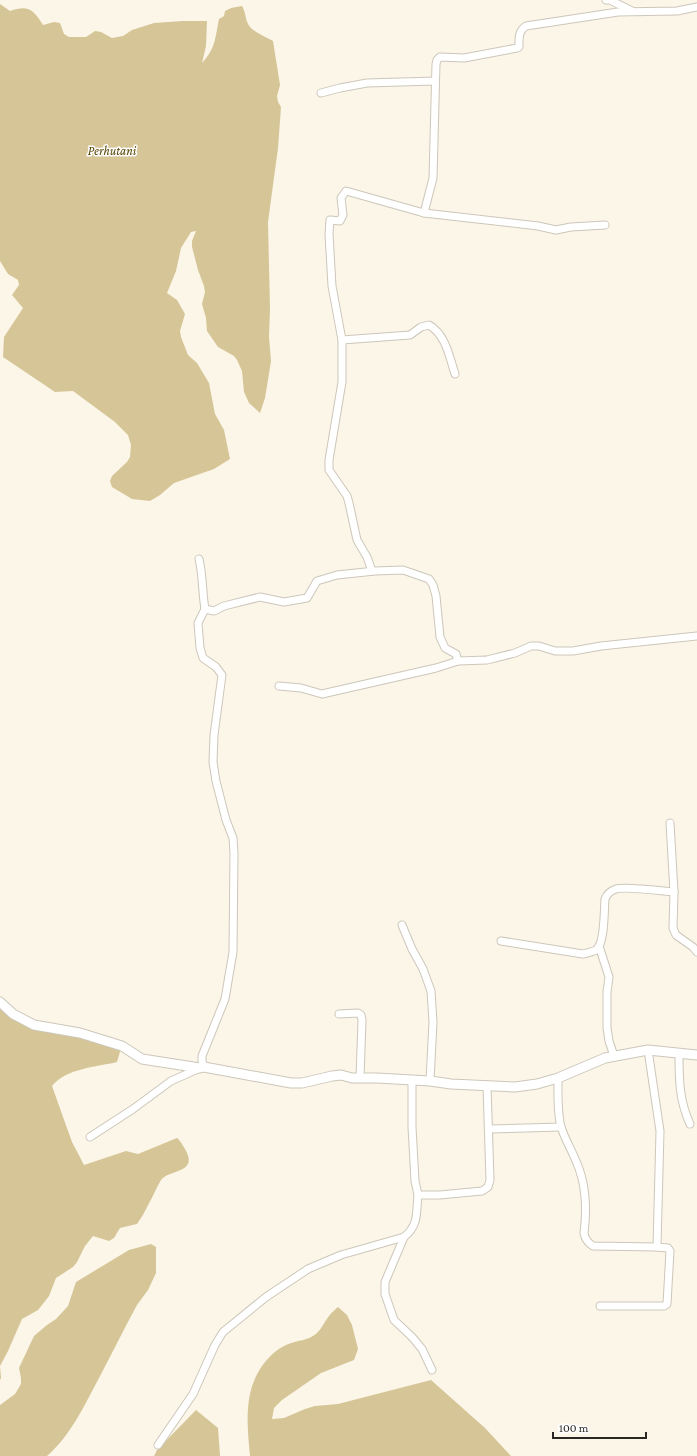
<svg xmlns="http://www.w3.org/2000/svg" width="697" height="1456" font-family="'Crimson Pro',serif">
<rect width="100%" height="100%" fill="#fbf6e8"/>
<!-- green -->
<g fill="#d6c597">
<path d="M0,4L10,11C28,5 33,9 43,25L54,22L60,23L64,34L69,37H86L95,31L101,32L112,38L123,36L132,30L154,23L183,21H207L206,46L202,63C216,48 215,38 219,19L224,16L225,11L231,8L242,6C246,12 245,21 250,27C254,32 268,38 273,41L280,85L277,96L278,102L281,107L278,148L268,222L270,308L269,337L271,361L265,398L260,413L249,403L244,392L242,371L237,360L234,356L218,347L207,331L206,318L202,304L205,292L204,286L198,270L192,247V241L196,231L191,232L181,248L176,271L167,293L177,300L185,314L180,331L181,337L188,355L197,363L209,383L215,414L224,430L230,459L214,469L174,483L160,495L150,501L132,499L112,487L110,481L112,476L127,462L130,457L131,445L128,435L115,422L73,391L55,392L3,357L4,337L23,308L12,295L19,285L18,280L8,274L0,261Z"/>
<path d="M0,1005L11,1016L121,1048L117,1062C96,1067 67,1068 52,1086L72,1142L84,1165L126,1151L138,1154L177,1138C182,1143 184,1147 187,1153C196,1173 168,1170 161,1180C156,1188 153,1197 148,1205C145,1212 141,1218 137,1224L120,1228L114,1238L109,1241L93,1236L85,1246L77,1262L73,1267L56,1278L49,1296L42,1305L38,1310L22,1319L8,1351L0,1366L1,1378L0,1380Z"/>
<path d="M151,1244L156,1247V1273L148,1290L137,1305C124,1329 112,1353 99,1378C84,1406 71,1435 47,1456H0V1405L15,1394L21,1384V1378L19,1368L34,1336L47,1325L56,1319L68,1306L76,1282L129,1250Z"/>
<path d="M338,1307L347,1315L352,1325L358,1349L354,1360L321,1373L282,1400L274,1408L272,1419L284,1418L305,1409L315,1406L338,1404L431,1380L485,1428L511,1456H250C247,1424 243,1389 265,1362C270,1356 277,1349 286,1345C296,1340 309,1341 317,1333C322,1328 325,1321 329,1316C332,1312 335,1310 338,1307Z"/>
<path d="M196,1410L218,1428L220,1456H154L157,1450Z"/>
</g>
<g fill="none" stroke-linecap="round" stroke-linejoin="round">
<!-- minor casing -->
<g stroke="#ccc7ba" stroke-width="9">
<g id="minor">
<path d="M606,0H610L632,11"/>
<path d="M321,93L340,88L367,83L435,81"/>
<path d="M424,213L433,178L436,64L437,60L440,57L464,58L517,48L519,47C519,39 518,31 526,26L618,12L677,11L697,7"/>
<path d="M342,340L410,335L421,327L429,325C446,335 449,356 455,374"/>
<path d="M199,559C203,575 202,592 205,609L214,611L224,606L260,597L284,602L307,598L317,581L337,575L375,571L403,570L429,579L433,585L436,596L440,637L445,648L456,654L458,661"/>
<path d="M372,571L367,557L357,540L349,503L347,496L329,470V460L342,382V340L332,286L329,234L330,220L340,221L343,215L341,198L346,191L424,213L538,226L556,230L571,227L605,225"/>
<path d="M279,686L301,688L322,694L436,668L458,661L487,660L515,653L531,646H539L555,651H573L601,646L697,636"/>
<path d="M670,823L674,892L673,928L676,935L693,947L697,952"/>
<path d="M402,925L412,949L423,969L431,991L433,1022L430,1081"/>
<path d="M501,941L583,954C587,953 592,952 596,950C605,944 604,910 605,899C607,894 610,891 616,889C626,886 661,891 674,892"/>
<path d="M599,946L609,977L607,992V1028L609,1041L614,1056"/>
<path d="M339,1014L358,1013L361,1015L362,1020L360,1078"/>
<path d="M679,1053C679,1079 679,1100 690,1124"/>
<path d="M204,1067L202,1061V1056L225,999L233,952L234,853L233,838L226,820L216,781L213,762L214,735L222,675L216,667L203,658L200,648L198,623L205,609"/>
<path d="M558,1078C558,1094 557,1111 561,1127C565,1139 571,1149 576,1161C586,1183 587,1209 584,1233C585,1239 588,1243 593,1246L657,1247"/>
<path d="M412,1080V1127L415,1181L418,1195"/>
<path d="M489,1129L561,1127"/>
<path d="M90,1137L133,1109L171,1081L200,1068"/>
<path d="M404,1237L385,1282V1294L394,1320L412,1337L422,1349L432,1370"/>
<path d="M600,1306H664L667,1304L670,1251L668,1248L657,1247L660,1131L648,1050"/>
<path d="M158,1445L193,1394L215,1345L223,1332L266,1297L308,1269L341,1255L404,1237C419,1225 416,1213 418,1195H440L482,1191L488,1187L490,1180L487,1086"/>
</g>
</g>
<!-- tertiary casing -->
<g stroke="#ccc7ba" stroke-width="11">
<path id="tertiary" d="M0,1002L13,1014L34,1025L80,1033L122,1046L142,1059L200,1068L204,1067L291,1083H302L332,1076L341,1075L352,1078H377L430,1081L451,1084L515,1087L537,1084L558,1078L605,1058L648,1050L697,1055"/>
</g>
<!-- minor -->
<use href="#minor" stroke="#fff" stroke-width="7"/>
<!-- tertiary -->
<use href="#tertiary" stroke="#fff" stroke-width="9"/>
</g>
<g text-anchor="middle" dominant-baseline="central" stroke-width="3" stroke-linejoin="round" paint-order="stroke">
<!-- park labels -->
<g font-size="13" font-style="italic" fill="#564300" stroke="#fff">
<text x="112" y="150">Perhutani</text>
</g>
</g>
<!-- scale -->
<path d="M553 1432v6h93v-6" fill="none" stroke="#292722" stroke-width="2"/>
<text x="559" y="1432" font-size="12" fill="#292722" stroke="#ffffff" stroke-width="3" paint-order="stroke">100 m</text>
</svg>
